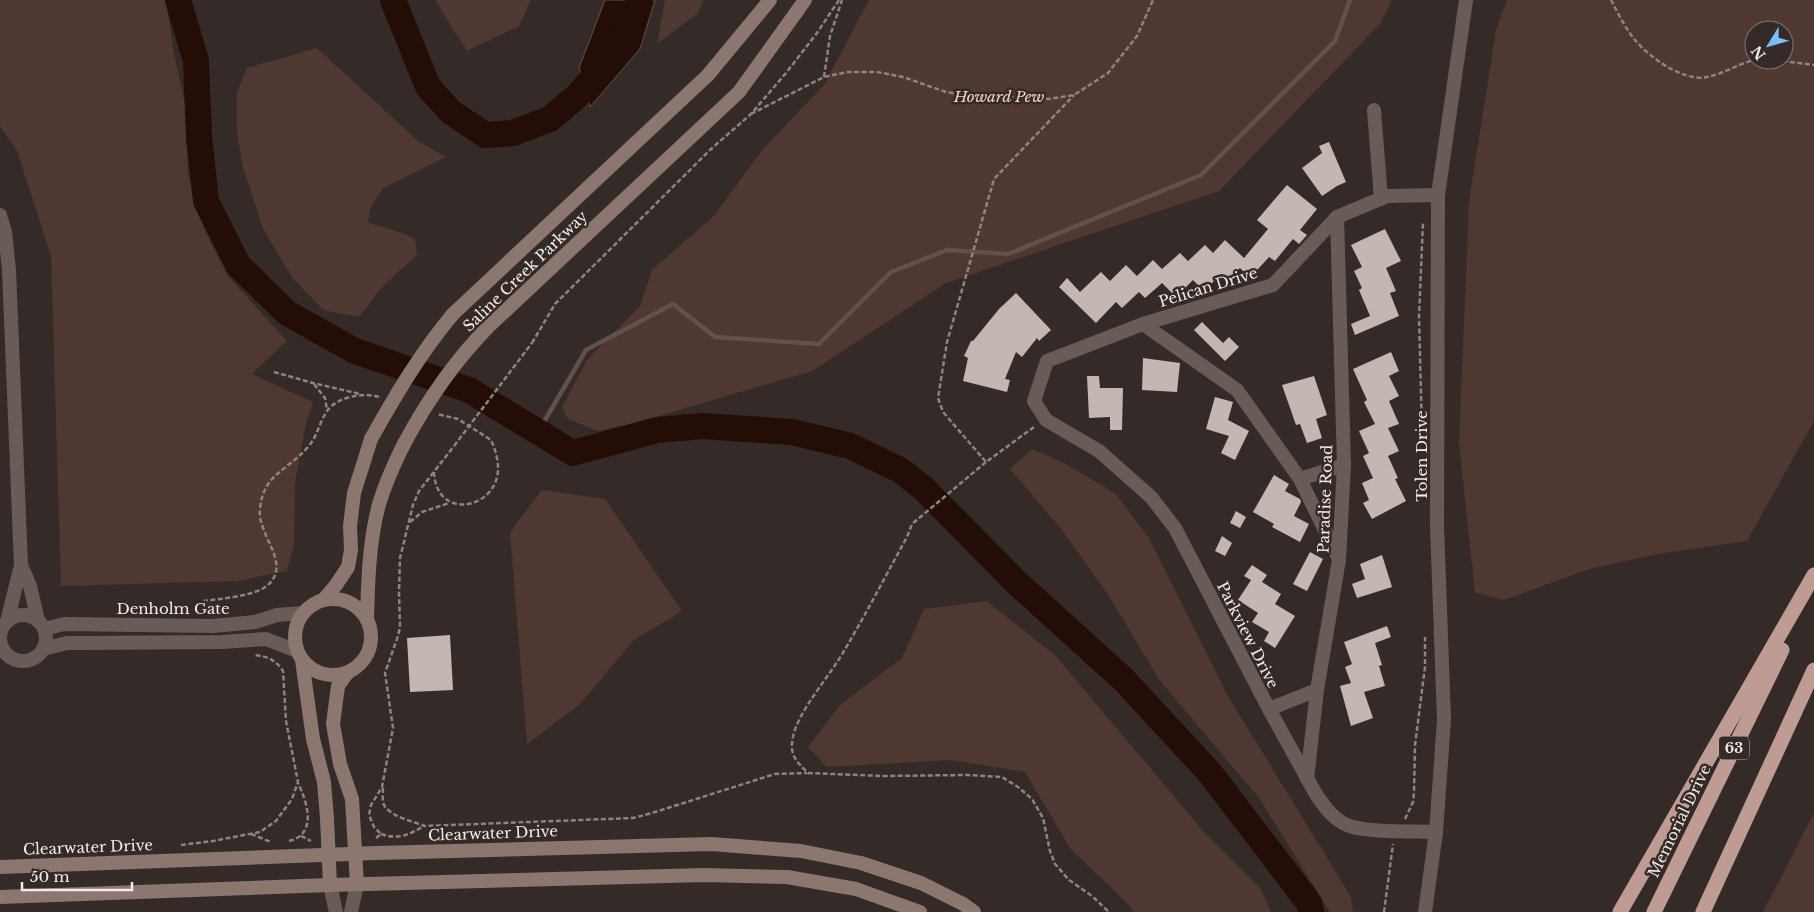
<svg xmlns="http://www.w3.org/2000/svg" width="1814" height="912" font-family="'Libre Baskerville',serif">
<rect width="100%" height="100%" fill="#342a27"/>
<!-- green -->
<g fill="#4f3832" fill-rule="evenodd">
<path d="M0,0H166L173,49L185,104L188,176L205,231L228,276L287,341L252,374L313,402L306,424L295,482L294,545L287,571L237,581L61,586L51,256L17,151L0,126Z"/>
<path d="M435,0H531L519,26L467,51Z"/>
<path d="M665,0H704L698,13L657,44Z"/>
<path d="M869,0H1392L1380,24L1219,191L946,283L812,371L635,423L597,431L568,419L562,407L587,360L640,306L652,270L713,217L763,149L824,85Z"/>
<path d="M1507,0H1814V421L1747,541L1658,554L1589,569L1504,600L1475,593L1459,443L1469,202L1496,30ZM1754,30H1784V60H1754Z"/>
<path d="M317,48L418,141L446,157L383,188L370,209L368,222C384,228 400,231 415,239L417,255L382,287L359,317L323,310L292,277L263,229L243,167L237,134V92L247,68Z"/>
<path d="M1032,449L1064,463L1116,494L1148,537L1226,693L1351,897L1353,912H1330L1259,798L1160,681L1109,596L1062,530L1010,469Z"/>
<path d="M542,490L605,499L682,611L634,640L580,704L527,744L510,532Z"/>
<path d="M986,601L1055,655L1204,832L1260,888L1271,912H1134L1129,905L1070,848L1025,772L951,760L827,767L808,747L840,705L902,658L924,609Z"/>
<path d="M1814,813V912H1763Z"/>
</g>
<!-- water -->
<path fill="#250d07" stroke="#62504b" d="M605,0H655L640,49L590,107L579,68Z"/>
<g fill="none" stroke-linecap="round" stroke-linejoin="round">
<!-- stream -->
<path stroke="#62504b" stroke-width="4.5" d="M538,432L586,350L673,304L715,337L819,344L891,272L947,250L1008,254L1201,175L1335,41L1350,0"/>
<!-- river -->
<g stroke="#250d07" stroke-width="26">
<path d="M178,0L196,61L199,137L206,201L238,265L287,313L355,351L469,390L573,453L657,430L702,426L792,432L850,446L900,470L923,488L1018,584L1123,679L1210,773L1309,903L1311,912"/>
<path d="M393,0L428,87L451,112L485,135L513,133L550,119L577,96L622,45L639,0"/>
</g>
</g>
<!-- building -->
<g fill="#c4b7b3">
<path d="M1329,142L1346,182L1337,186L1322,196L1302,168L1322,153L1319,146Z"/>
<path d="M1287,185L1317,209L1300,230L1307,235L1299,244L1293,239L1275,261L1269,257L1250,278L1240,268L1226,282L1220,275L1204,291L1193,280L1176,297L1162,283L1145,298L1139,292L1122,308L1116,302L1096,323L1059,287L1067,278L1080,292L1101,272L1110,281L1126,265L1137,276L1153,260L1162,269L1180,253L1188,261L1205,245L1213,253L1225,240L1244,258L1268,229L1257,220Z"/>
<path d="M1385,229L1401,261L1386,268L1396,291L1390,293L1399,316L1355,335L1351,324L1370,316L1359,290L1362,288L1354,271L1362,267L1351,245Z"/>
<path d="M1016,293L1051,330L1039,341L1037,338L1022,357L1016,352L1005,379L1010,380L1007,392L963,381L968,358L964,356L971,341H973L999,309Z"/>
<path d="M1202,322L1223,343L1229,337L1239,347L1225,361L1194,330Z"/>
<path d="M1391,352L1399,371L1389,376L1399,396L1389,401L1399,424L1388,428L1399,451L1388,456L1398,478L1395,479L1406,501L1372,519L1363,503L1369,500L1362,483L1373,478L1363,456L1369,453L1359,431L1375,424L1364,402L1367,400L1353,369Z"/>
<path d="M1143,358L1180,363L1177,392L1142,390Z"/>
<path d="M1087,376H1099L1100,388H1123L1122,430H1110V417L1089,418Z"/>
<path d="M1314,376L1327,415L1316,419L1322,438L1307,443L1300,424L1296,425L1282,385Z"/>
<path d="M1215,397L1233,402L1228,420L1249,431L1235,460L1221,453L1229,436L1206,429Z"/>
<path d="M1274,475L1289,484L1285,491L1300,499L1301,502L1294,516L1309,524L1300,542L1272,527L1274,524L1253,512Z"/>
<path d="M1236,511L1246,517L1240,528L1230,523Z"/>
<path d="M1222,536L1232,543L1225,556L1215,551Z"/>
<path d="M1310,552L1323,559L1307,591L1293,584Z"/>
<path d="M1382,555L1392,587L1357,598L1352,584L1365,579L1360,564Z"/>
<path d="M1252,565L1267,575L1262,582L1281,594L1275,604L1295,616L1275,648L1264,641L1269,632L1252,622L1258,613L1238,600L1251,580L1244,576Z"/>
<path d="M1387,626L1391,637L1375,643L1382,665L1379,666L1385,686L1364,692L1373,718L1351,726L1340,686L1351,683L1345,667L1352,664L1344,642Z"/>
<path d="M450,635L453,690L410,692L407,638Z"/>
</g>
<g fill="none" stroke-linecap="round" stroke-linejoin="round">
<!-- path -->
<g stroke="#8c8481" stroke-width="2.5" stroke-dasharray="5 2.5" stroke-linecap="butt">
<path d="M1611,0C1618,13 1625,28 1635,40C1649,57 1683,82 1707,77C1723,74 1738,64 1754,60"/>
<path d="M1775,60L1814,65"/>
<path d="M824,77L830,36L842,0"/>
<path d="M751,114L824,77L848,72H877L903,77L946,92L965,95L1049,99L1074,95L1108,73L1137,36L1153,0"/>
<path d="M532,343L555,304L711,149L751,114L786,73L817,33L839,0"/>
<path d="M274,372L313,383L360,394"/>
<path d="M314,384L325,398L327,410"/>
<path d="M1034,427L986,462L943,412L938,398L947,342L994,179L1074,95"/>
<path d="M1422,431L1419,317L1423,222"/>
<path d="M986,462L912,524L907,537C886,575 866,614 844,651C831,674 797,713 793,737C789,755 796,761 808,773L882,776L967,775L1002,777L1018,787L1032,799L1043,818L1050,851L1055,864L1069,880L1092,896L1109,912"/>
<path d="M434,472C436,518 489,511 497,477C500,465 496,451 491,440L458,419L437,414"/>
<path d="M410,522L422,512L449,503"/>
<path d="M203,601C219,599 258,596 269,584C291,562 257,535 260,509C263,474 287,471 307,448C317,438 319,423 327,411C337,397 363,392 379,397"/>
<path d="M383,788C383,793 382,800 384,805C391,817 412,821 425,826L633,818L652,813L775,774L807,773"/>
<path d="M1405,819L1413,802L1414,793L1415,745L1425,667V637"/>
<path d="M251,834L271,842"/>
<path d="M381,834C398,840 409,835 424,826"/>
<path d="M301,836L311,841"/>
<path d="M376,838L381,834L374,827L369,815L371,805L382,787L393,728L385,673L398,636L400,627L399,592L400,558L413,505L419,491L454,446"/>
<path d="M289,841C318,834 307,802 298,783"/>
<path d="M181,845L213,841L260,832L276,821L292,799L298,782L286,721L283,671C276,660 267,656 254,655"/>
<path d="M1384,912L1393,844"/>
</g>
<!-- minor -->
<g stroke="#695c58" stroke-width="14">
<path d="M1374,110L1381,199"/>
<path d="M0,215L5,232L9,270L21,565L7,622"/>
<path d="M1143,324L1237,390L1300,479L1339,559"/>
<path d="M1300,479L1344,465"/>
<path d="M21,565L30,586L38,621"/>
<circle cx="23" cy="638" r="23"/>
<path d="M44,629L64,624L213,626L255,622L277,615L303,613"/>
<path d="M43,649L67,643H81L222,642L266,639L297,651"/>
<path d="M1269,709L1317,690"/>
<path d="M1307,779L1317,690L1339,560L1344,465L1337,217"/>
<path d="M1436,832C1414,831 1366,833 1347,825C1333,819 1325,807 1317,796L1269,709L1175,528L1151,497L1099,451L1046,420L1034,401L1047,361L1143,324L1273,285L1337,217L1387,196L1438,195"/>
<path d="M330,885L336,912"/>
<path d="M351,912L357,884"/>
</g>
<!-- tertiary -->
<path stroke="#695c58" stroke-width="14" d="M1425,912L1436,832L1444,720L1437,526L1438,195L1466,0"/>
<!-- secondary -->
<g stroke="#8c7670" stroke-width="14">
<path d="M453,314L708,75L770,0"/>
<path d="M487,328L739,92L805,0"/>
<circle cx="333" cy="637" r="38"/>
<path d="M324,599L336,585L348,567L351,550L350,526L354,493L371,439"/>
<path d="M367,619C368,582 369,544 378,508C384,486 394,464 404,444"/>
<path d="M302,660L313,739L324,782L327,818L330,885"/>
<path d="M348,672L338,686L333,724L340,764L352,799L357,884"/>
<path d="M0,867L376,853L711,844L801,851L861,863L921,883L963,904L974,912"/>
<path d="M0,897L330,885L704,875L787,877L856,889L920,912"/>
</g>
<!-- motorway -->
<g stroke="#be9c93" stroke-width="15">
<path d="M1620,912L1814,575"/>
<path d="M1654,912L1782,650"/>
<path d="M1703,912L1814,670"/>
</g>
<!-- path-bridge -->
<path stroke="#8c8481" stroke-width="2.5" stroke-dasharray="5 2.5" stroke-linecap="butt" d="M454,446L532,343"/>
<!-- secondary-bridge -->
<g stroke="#8c7670" stroke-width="14">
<path d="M371,439C395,396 421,352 453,314"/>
<path d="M404,444C427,401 453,363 487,328"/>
</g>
</g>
<g text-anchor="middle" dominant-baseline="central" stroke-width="5" stroke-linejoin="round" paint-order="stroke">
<!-- shield labels -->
<rect fill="#342a27" stroke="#b9b1af" stroke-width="1" x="1719" y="736.5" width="30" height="23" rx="4"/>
<g font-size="14" font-weight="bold" fill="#f2ebe9">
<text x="1734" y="748">63</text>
</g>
<!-- park labels -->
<g font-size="15" font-style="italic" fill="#f7d3c9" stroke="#342a27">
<text x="999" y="96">Howard Pew</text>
</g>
<!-- street labels -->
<g font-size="15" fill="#f2ebe9" stroke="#342a27">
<text transform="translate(525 271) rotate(-44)">Saline Creek Parkway</text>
<text transform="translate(1208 287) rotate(-17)">Pelican Drive</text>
<text transform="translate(1421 456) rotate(-90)">Tolen Drive</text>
<text transform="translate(1325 499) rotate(-88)">Paradise Road</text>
<text x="173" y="608">Denholm Gate</text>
<text transform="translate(1248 635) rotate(63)">Parkview Drive</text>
<text transform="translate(1679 821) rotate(-64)">Memorial Drive</text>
<text transform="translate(493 833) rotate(-2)">Clearwater Drive</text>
<text transform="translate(88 847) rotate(-2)">Clearwater Drive</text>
</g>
</g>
<!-- north arrow -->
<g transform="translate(1769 45) rotate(233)"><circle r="24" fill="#342a27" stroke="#807775"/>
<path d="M0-4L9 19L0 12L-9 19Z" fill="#7abef8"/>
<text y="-8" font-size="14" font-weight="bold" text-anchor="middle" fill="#f2ebe9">N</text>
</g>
<!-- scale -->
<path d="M22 882v8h110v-8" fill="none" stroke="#f2ebe9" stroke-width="2.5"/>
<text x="30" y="882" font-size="15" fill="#f2ebe9" stroke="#342a27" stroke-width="4" paint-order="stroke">50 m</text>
</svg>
